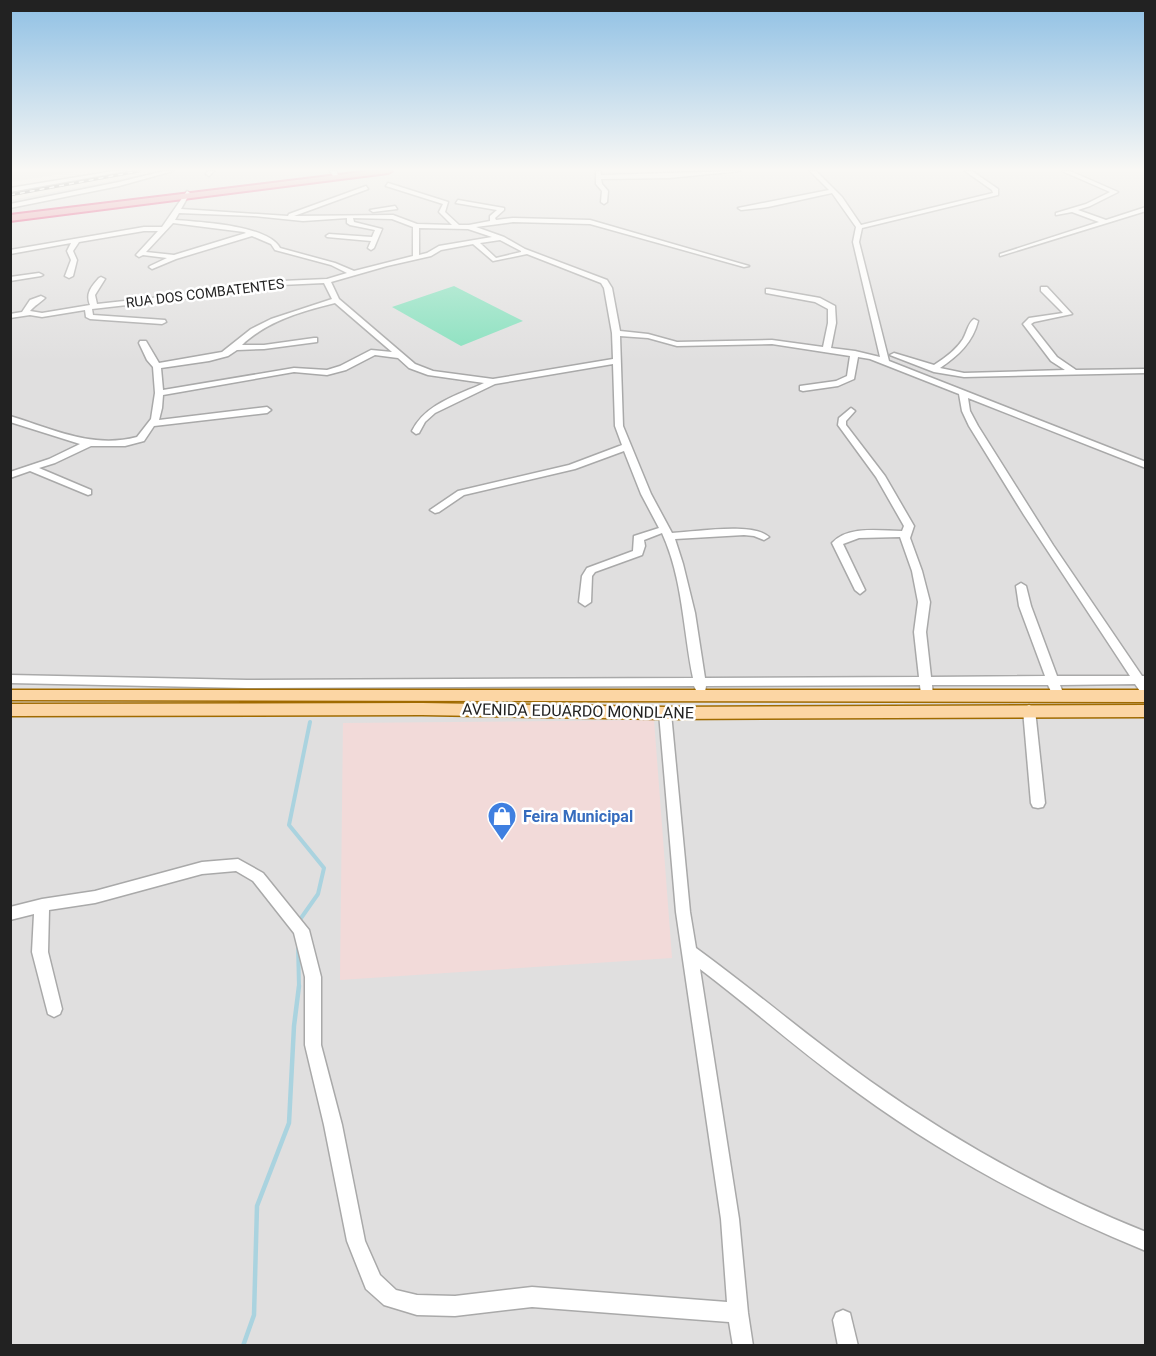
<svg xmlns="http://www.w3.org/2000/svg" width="1156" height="1356" font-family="Roboto,sans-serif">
<rect width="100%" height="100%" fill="#f2efe9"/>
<!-- residential -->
<path fill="#e0dfdf" d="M162,171H1145V1345L11,1346V200Z"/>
<!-- commercial -->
<path fill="#f2dad9" d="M654,720L672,958L340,980L343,723Z"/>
<!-- airport -->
<path fill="#e1dfda" d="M11,171H81L11,182Z"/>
<!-- pitch -->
<path fill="#88e0be" d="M454,286L523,321L461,346L392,307Z"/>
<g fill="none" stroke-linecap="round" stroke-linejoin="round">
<!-- stream-far1 -->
<g stroke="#aad3df" stroke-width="4">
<path d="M299,921L318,894L324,868L289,825L310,722"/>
<path d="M298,945L299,987"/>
</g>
<!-- stream -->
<path stroke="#aad3df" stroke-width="4.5" d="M243,1346L254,1315L257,1206L289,1123L294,1026L299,986"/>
<!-- minor casing -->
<g stroke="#a9a9a9" stroke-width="3">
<g id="minor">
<path d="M114,171H126L10,192V188Z"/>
<path d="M164,171H173L119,186L10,208V204L119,182Z"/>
<path d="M208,171H214L209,176L206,174Z"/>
<path d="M330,171H336L338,175L333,176Z"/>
<path d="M596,171H600L601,175L740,171L669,178L601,179L602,184L608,191L607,202L604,204L601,202L602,191L596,184Z"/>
<path d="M810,171H816L842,197L861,225L993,193L992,190L965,171H972L998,189V195L862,228L859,242L889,361L1146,462V468L968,398L970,411L978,426L1053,545L1142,676H1146V695L1142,694L1135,684L1060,685L1064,695L1058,699L1054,698L1048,685H932L933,695L927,699L921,695L920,685L706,686L705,692H697L694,686L247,688L10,683V675L247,680L693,678C683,630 683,579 662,533L644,540L645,546L642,555L595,572L592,576L591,602L585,606L579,602L582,576L587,568L633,551L634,536L659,528L641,494L624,451L575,469L464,495L439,512L435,513L430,510L458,491L569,465L622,445L615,426L613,364L495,384L435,413L425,422L419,433L416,434L412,431C425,404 458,395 484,383L428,375L409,368L398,358L375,355L346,370L327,375L294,372L163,395L162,408L159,420L267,407L271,410L267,413L154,426L144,441L125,446H91L55,463L39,468L91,490V494L88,495L30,471L10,478V472L49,459L80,444L10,422V416C53,429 92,449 137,437L151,419L155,393L153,367L147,360L139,343L140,341H146L159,363L222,352L251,329L271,319L332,299L324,283L259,286L197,297L92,309L93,315L165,320L166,322L162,324L90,319L86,317L85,310L42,317L30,315L10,318V314L22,312L30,300L41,296L45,298C40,303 35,305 30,311L42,313L90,305C85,293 92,286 99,278L101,277L105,279L95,295L97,304L197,293L259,282L327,279L347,273L331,265L275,250L271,244L252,236L176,259L152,269L149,267L150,266L167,258L143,255L139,257L136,255L158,231H144L79,242L73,251L77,260L73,276L69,278L65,276L71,260L67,251L71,243L10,254V250L144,227H162L187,191L190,193L181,209L288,216L289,214L366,186L368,189L294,216L393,215L417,224L452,225L439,212L443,204L386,186L388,183L448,202L445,212L459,225H469L490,221V216L497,210L456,203L458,200L504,208V210L495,218L496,220L513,218L590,220L749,266L744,267L590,224L513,222L476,227L504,237L525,249L607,280L612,288L620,331L648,334L677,342L772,340L823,347L828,323V309L815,302L766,293V289H769L820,298L835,306L836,323L831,348L855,351L880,357L853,242L856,227L832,193L768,207L741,210L738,208L829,190ZM179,213L253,216L303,221L347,218V223L350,225L375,230L372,237L329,234L326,236L327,237L371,241L368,248L371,250L374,248L382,229L354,222L353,218L392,219L413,227V256L354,271L335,263L280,248C268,225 199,222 175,220ZM173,223L244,232L246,233L174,255L146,252ZM419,228L468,229L492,237L439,246L427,253L419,255ZM500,240L521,251V252L496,258L480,243ZM473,244L493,261L527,254L601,283L604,288L612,333L613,359L493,379L433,371L415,364L339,299L331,282L387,266L431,256L441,250ZM335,303L392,352L371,350L340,366L327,370L294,368L163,390L161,368L209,361L228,356L237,350L264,349L317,342V338H314L264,345H242C267,321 302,311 335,303ZM620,336L648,338L677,346L772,344L850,356L847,376L836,381L800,386V390L803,391L838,386L854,379L858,357L870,359L959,394L962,411L969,426L1024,515L1130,676H1057L1031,606L1026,586L1021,583L1016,586L1019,606L1045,676L931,677L926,632L930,602L922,571L910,538L914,526L885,476L846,425V421L855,411L851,408L839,418L838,425L876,477L904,526L902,531C881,531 848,525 832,543L855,590L860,594L865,590L843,544L859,538L900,537L912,571L918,602L914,632L919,677L705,678L695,613L683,564L675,539L744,535L754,536L764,540L769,537C753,522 695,532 672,533L651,494L623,426Z"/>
<path d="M1062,171H1070L1118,192L1090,206L1078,210L1106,220L1146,207V211L1000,256V254L1099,222L1072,212L1056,215V213L1086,204L1110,192Z"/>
<path d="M395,206L397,209L373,212L370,210Z"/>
<path d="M39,273L43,275L41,276L10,281V277Z"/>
<path d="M1041,287H1047L1072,314L1034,322L1031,324L1057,357L1076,370L1146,369V373L964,377L934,372L890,355L894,353L934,365C945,358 956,350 963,339C967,332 968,323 974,319L978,321C973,342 958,356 940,368L964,373L1065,370L1051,361L1023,324L1029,318L1063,313L1041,291Z"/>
<path d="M1029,705L1033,707L1035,710L1045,803L1043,807L1038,808L1033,807L1031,803L1023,710L1025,707Z"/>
<path d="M665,708L669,710L671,713L690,912L696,948C755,991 811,1039 870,1081C956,1142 1048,1193 1146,1232V1251C1043,1209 947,1158 858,1093C803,1054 753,1009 700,969L739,1219L748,1313L753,1346H733L729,1322L532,1307L455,1316L417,1315L384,1305L366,1289L347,1241L324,1125L305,1045V977L294,933L253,881L236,871L202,874L95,903L49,910L48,952L62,1009L60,1014L54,1017L48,1014L32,952L34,914L10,920V907L42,899L95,891L202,862L238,859L263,873L309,930L321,977V1045L342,1125L365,1241L380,1275L396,1290L417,1295L455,1296L532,1287L727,1302L721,1219L676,912L659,713L661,710Z"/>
<path d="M843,1310L850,1313L858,1346H838L833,1320L836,1313Z"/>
</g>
</g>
<!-- major casing -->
<g stroke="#a06b00" stroke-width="3">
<g id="major">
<path d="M10,690H1146V702L10,700Z"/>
<path d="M422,703L665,707L1146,705V717L665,719L422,715L10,716V704Z"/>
</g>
</g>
<!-- highway casing -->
<g stroke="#dc2a67" stroke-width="4">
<path id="highway" d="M370,171H392L388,173L10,221V215Z"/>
</g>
<!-- minor -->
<use href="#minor" fill="#fff" fill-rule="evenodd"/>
<!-- major -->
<use href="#major" fill="#fcd6a4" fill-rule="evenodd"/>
<!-- highway -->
<use href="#highway" fill="#e892a2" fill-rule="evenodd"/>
<!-- rail casing -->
<g stroke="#707070" stroke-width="3">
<path id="rail" d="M10,195L139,171"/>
</g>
<!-- rail -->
<use href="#rail" stroke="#fff" stroke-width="1.5" stroke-dasharray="5" stroke-linecap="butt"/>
</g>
<!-- sky -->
<linearGradient id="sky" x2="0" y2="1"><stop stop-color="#8fc0e4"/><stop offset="0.47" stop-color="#f9f8f5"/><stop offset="1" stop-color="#f9f8f5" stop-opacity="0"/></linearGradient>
<rect width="1156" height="361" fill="url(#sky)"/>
<!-- icons -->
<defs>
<g id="shop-pin" transform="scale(1.5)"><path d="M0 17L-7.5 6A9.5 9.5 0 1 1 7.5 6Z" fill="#3f7fe0" stroke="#fff"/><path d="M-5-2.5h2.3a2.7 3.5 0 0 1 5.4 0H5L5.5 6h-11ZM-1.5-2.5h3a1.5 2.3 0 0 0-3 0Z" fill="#fff"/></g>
</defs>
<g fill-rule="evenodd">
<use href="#shop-pin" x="502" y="816"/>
</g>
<g text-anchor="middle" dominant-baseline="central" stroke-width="5" stroke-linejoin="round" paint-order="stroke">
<!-- far-street labels -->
<g font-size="14" fill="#222" stroke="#fff">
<text transform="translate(205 293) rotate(-7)">RUA DOS COMBATENTES</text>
</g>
<!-- street labels -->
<g font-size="16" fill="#222" stroke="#fff">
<text transform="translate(578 711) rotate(1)">AVENIDA EDUARDO MONDLANE</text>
</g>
<!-- shop labels -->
<g font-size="16" font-weight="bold" fill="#366cbe" stroke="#fff" text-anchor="start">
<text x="523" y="816">Feira Municipal</text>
</g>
</g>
<!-- border -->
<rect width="1156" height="1356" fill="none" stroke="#222222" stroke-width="24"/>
</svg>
